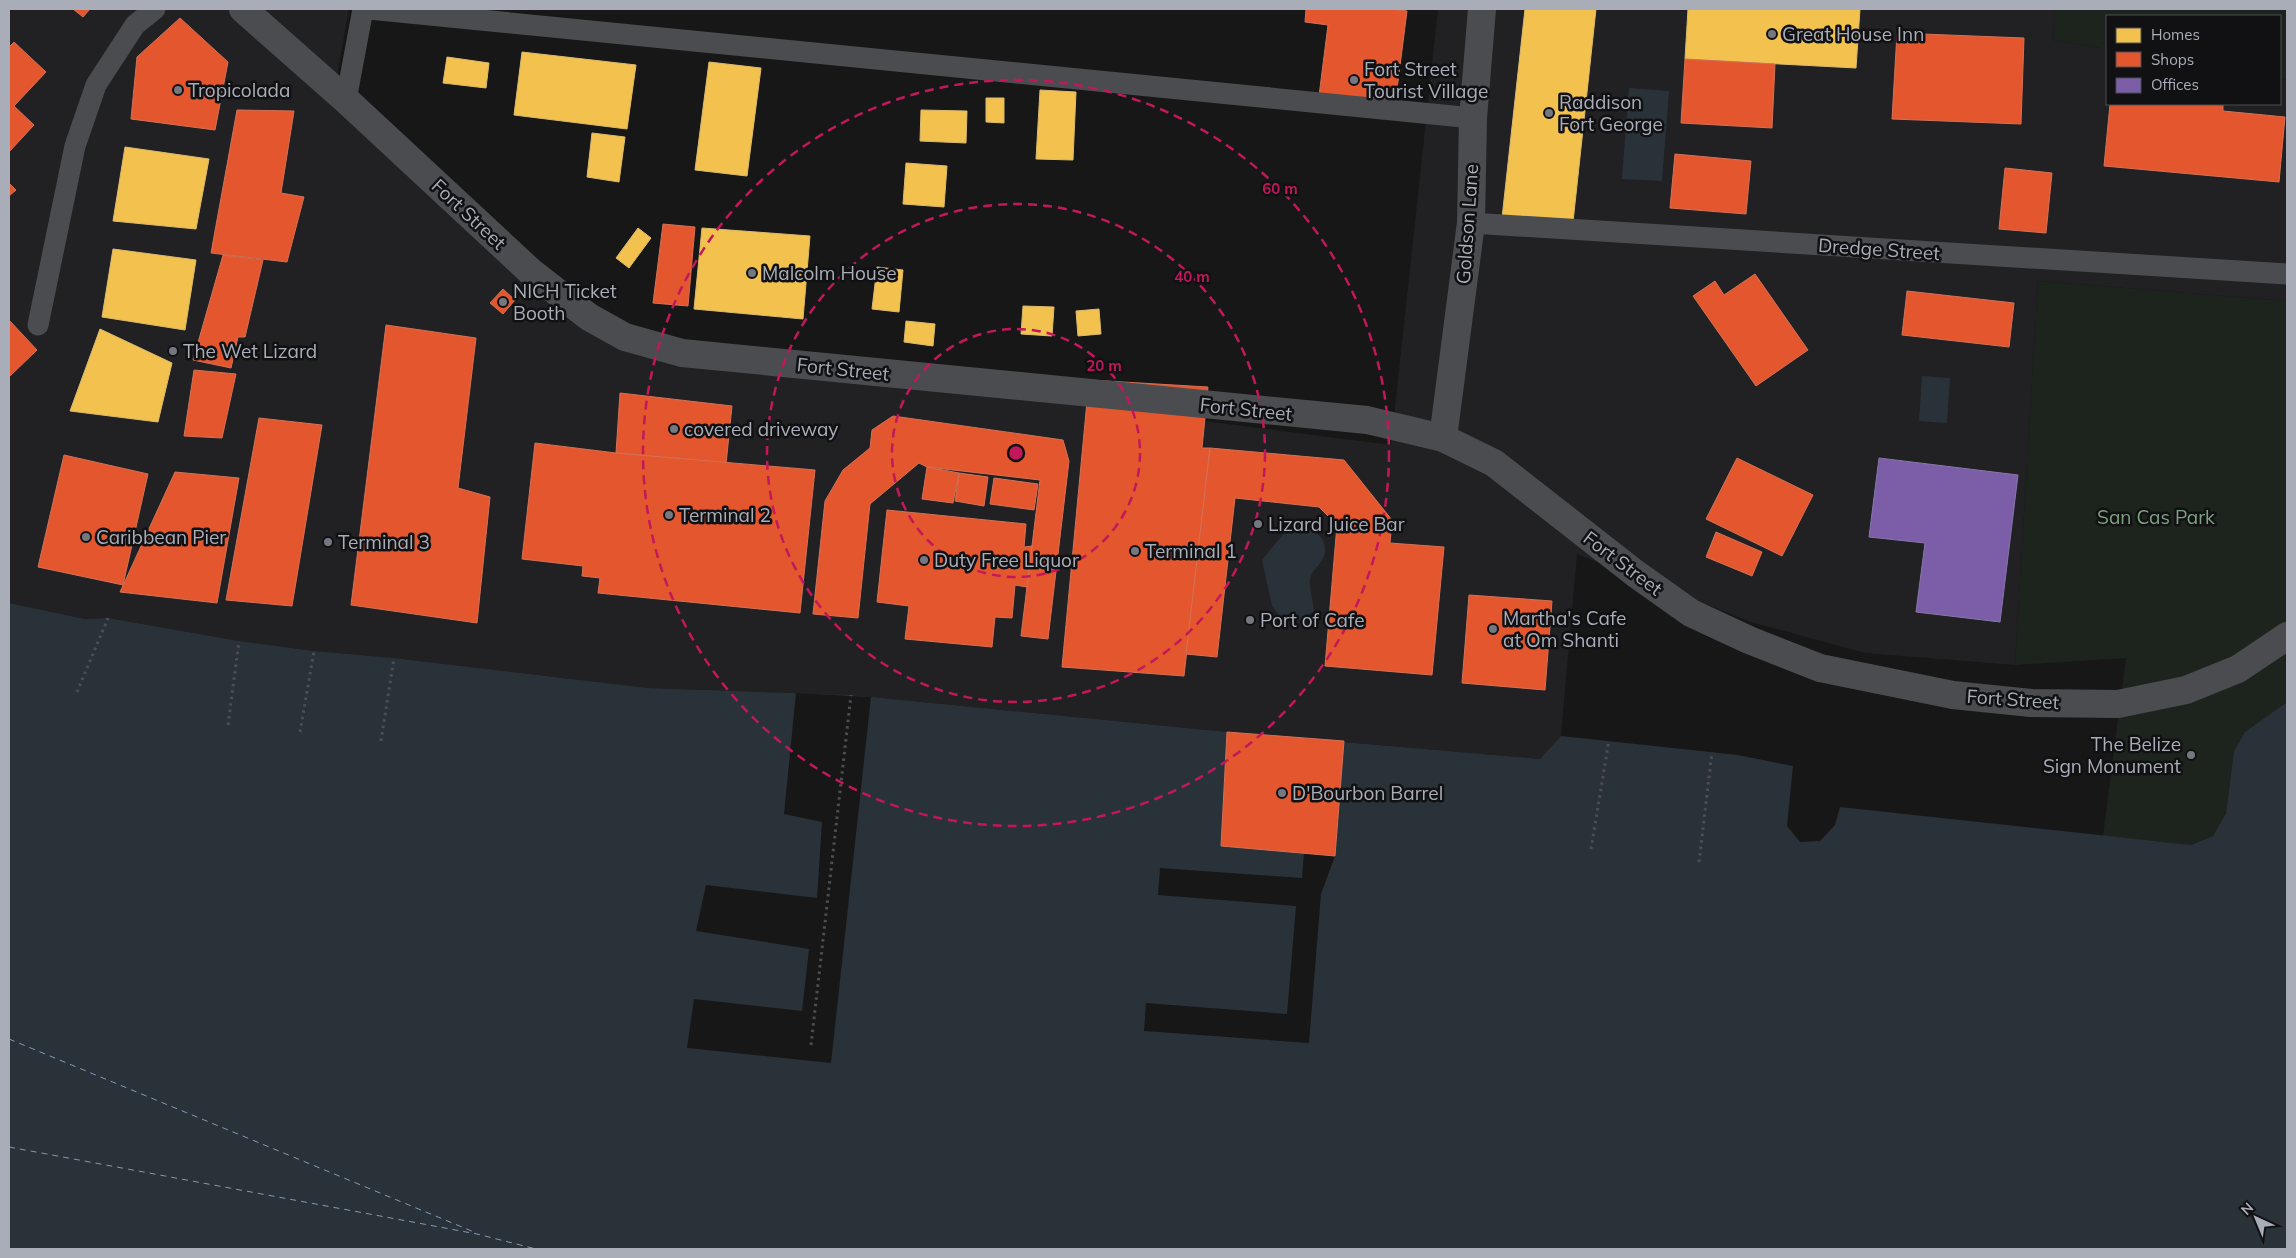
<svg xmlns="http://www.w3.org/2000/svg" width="2296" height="1258" font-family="Mulish,sans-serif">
<rect width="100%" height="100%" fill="#171717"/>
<!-- built -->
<path fill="#212123" d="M9,9H349L337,75L629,347L1391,445L1438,9H2055L2053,40L2107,49V104H2280V79L2287,80V301L2038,281L2015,665L1865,653L1751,622L1577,554L1561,736L1540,759L1227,732L851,695L648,688L394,658L314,651L239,641L108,618L85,619L9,603Z"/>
<!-- green -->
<g fill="#1d241e">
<path d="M2055,9H2287V80L2280,79V16H2107V49L2053,40Z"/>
<path d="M2038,281L2287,301V702L2245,732L2234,751L2226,813L2213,836L2191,845L2103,836L2126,658L2015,665Z"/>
</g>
<!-- water -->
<g fill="#2a3239">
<path d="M1629,88L1669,91L1662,181L1622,179Z"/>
<path d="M1922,376L1950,378L1947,423L1919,421Z"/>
<path d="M1304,524C1316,530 1329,541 1324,556C1321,565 1311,570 1310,580C1309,587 1313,602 1314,611L1298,621L1280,617L1272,605L1262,560L1290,526Z"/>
<path d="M9,603L85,619L108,618L239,641L314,651L394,658L648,688L851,695L1227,732L1540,759L1561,736L1738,755L1793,766L1787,826L1800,842L1820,841L1835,825L1840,807L2191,845L2213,836L2226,813L2234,751L2245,732L2287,702V1249H9Z"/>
</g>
<!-- pier -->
<g fill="#171717">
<path d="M796,693L871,697L831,1063L687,1048L694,999L802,1011L809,949L696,931L706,885L817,898L822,822L784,814Z"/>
<path d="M1227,732L1344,741L1335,856L1321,894L1309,1043L1144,1031L1146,1003L1287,1014L1296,906L1158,895L1160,868L1302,878L1304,852L1221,846Z"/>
</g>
<!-- homes -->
<g fill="#f2c14e" stroke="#dcbb6e">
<path d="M1525,9H1596L1573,222L1502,218Z"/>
<path d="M1688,9H1860L1856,68L1685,59Z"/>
<path d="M522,52L636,65L627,129L514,115Z"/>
<path d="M447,57L489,63L486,88L443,83Z"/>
<path d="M709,62L761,68L747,176L695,170Z"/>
<path d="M1040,90L1076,92L1073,160L1036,159Z"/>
<path d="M986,98H1004V123L986,122Z"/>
<path d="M921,110L967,111L966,143L920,141Z"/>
<path d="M592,133L625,137L619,182L587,177Z"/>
<path d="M125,147L209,159L196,229L113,221Z"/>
<path d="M906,163L947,166L944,207L903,204Z"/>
<path d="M638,228L651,238L629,268L616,258Z"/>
<path d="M702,228L810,236L803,319L694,309Z"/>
<path d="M113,249L196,260L185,330L102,317Z"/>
<path d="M877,267L903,270L899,312L872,309Z"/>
<path d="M1023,306L1054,307L1052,336L1021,334Z"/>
<path d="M1099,309L1101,334L1078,336L1076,311Z"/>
<path d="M906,321L935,324L933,346L904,342Z"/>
<path d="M100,329L172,363L158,422L70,411Z"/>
</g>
<!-- shops -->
<g fill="#e4572e" stroke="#d27157">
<path d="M73,9H90L83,17Z"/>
<path d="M1306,9H1390L1407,11L1395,105L1319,96L1328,25L1305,22Z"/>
<path d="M180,18L228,62L215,130L131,119L137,57Z"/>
<path d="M1897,33L2024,38L2021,124L1892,119Z"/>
<path d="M14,42L46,72L14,106L34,125L9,152V47Z"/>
<path d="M1685,59L1775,64L1772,128L1681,123Z"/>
<path d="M2110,104H2223V111L2285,117L2279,182L2104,166Z"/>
<path d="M237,110L294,111L281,193L304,197L287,262L211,253Z"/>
<path d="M1675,154L1751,161L1746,214L1670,208Z"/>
<path d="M2005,168L2052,173L2046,233L1999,229Z"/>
<path d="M9,183L16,190L9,196Z"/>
<path d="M663,224L695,227L688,306L653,303Z"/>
<path d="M223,255L263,260L245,337H238L231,368L193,360Z"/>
<path d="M1755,274L1808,350L1756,386L1693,296L1715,281L1724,295Z"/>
<path d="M503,289L515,300L503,314L490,303Z"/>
<path d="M1907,291L2014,303L2009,347L1902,335Z"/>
<path d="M9,320L37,350L9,377Z"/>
<path d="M386,325L476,338L458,488L490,497L477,623L351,605Z"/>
<path d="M194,370L236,374L222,438L184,436Z"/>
<path d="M1089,380L1208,387L1202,448H1210L1184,676L1062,667Z"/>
<path d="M620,393L732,406L726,464L616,453Z"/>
<path d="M893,416L1063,440L1069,461L1048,639L1021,636L1040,480L927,467L919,463L870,504L858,618L813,614L825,501L843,470L870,448L872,430Z"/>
<path d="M259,418L322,425L292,606L226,600Z"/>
<path d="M535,443L616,453L815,470L800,613L598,593L600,578L582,576L583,566L522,559Z"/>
<path d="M1210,448L1344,460L1392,520L1390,543L1444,547L1432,675L1325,666L1337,525L1319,507L1235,498L1217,657L1186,654Z"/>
<path d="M64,455L148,474L123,585L38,567Z"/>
<path d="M1737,458L1813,495L1782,556L1706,519Z"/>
<path d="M927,467L959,473L953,503L922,499Z"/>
<path d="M175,472L239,478L217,603L120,592Z"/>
<path d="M959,473L988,477L984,506L955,501Z"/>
<path d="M994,478L1038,484L1034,510L990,504Z"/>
<path d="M887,510L1026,524L1024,547L1032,546L1027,587L1015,585L1012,618L995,617L992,647L905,639L909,606L877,602Z"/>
<path d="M1716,532L1762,552L1752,576L1706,557Z"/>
<path d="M1469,595L1552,601L1545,690L1462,683Z"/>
<path d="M1227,732L1344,741L1335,856L1221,846Z"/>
</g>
<!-- offices -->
<path fill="#7b5ea7" stroke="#8876ac" d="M1879,458L2018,475L2000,622L1916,612L1925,543L1869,537Z"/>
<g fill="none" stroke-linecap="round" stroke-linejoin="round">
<!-- ferry -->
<g stroke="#7f9bb3" stroke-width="1" stroke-dasharray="6 5" stroke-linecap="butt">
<path d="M9,1039L474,1232"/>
<path d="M9,1147L477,1234L536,1249"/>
</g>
<!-- path -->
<g stroke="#4d4e52" stroke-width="3" stroke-dasharray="2.5 4" stroke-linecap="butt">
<path d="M77,692L108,618"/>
<path d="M228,725L239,641"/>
<path d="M300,732L314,651"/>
<path d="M381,741L394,658"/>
<path d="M1591,849L1609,740"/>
<path d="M1699,862L1712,752"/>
<path d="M811,1045L851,695"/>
</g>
<!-- service -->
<g stroke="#4b4c50" stroke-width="21">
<path d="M369,9L1473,118"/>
<path d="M346,100L363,9"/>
<path d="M1471,223L2287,274"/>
<path d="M38,325L75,146L96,85L135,25L155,9"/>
</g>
<!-- minor -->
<g stroke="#4b4c50" stroke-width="28">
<path d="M243,9L346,100L530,271L589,317L625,337L682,353L1367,420L1443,438L1494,463L1636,574L1691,613L1749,640L1820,668L1953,695L2031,703L2118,704L2186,690L2238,669L2287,636"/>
<path d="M1443,438L1471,223L1473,118L1482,9"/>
</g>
</g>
<!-- distance rings -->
<g fill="none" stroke="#c2185b" stroke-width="2.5" stroke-dasharray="9 6">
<circle cx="1016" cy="453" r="124"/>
<circle cx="1016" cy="453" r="249"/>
<circle cx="1016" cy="453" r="373"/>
</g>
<!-- markers -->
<g fill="#757880" stroke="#111113" stroke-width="2">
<circle cx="1772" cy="34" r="5"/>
<circle cx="1354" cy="80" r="5"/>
<circle cx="178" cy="90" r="5"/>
<circle cx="1549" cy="113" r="5"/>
<circle cx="752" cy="273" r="5"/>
<circle cx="503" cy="302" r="5"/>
<circle cx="173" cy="351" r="5"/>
<circle cx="674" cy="429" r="5"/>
<circle cx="669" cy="515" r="5"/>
<circle cx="1258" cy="524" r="5"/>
<circle cx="86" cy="537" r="5"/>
<circle cx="328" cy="542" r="5"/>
<circle cx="1135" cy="551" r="5"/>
<circle cx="924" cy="560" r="5"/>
<circle cx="1250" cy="620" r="5"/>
<circle cx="1493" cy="629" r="5"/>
<circle cx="2191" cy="755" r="5"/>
<circle cx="1282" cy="793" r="5"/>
</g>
<g text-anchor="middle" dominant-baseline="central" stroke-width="5" stroke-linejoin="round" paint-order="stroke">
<!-- poi labels -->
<g font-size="19" fill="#a8adb8" stroke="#111113" text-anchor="start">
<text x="1782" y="34">Great House Inn</text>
<text x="1364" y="69">Fort Street<tspan x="1364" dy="22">Tourist Village</tspan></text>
<text x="188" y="90">Tropicolada</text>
<text x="1559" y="102">Raddison<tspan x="1559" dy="22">Fort George</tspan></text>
<text x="762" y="273">Malcolm House</text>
<text x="513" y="291">NICH Ticket<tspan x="513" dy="22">Booth</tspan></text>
<text x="183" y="351">The Wet Lizard</text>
<text x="684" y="429">covered driveway</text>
<text x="679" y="515">Terminal 2</text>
<text x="1268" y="524">Lizard Juice Bar</text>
<text x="96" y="537">Caribbean Pier</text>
<text x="338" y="542">Terminal 3</text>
<text x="1145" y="551">Terminal 1</text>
<text x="934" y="560">Duty Free Liquor</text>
<text x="1503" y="618">Martha's Cafe<tspan x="1503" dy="22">at Om Shanti</tspan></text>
<text x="1260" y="620">Port of Cafe</text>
<text x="2181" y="744" text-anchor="end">The Belize<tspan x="2181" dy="22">Sign Monument</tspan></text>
<text x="1292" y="793">D'Bourbon Barrel</text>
</g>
<!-- street labels -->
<g font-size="19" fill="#a8adb8" stroke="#111113">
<text transform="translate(469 214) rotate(43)">Fort Street</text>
<text transform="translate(1467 224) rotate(-86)">Goldson Lane</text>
<text transform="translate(1879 249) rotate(4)">Dredge Street</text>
<text transform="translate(843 369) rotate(6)">Fort Street</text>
<text transform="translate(1246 409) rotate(6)">Fort Street</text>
<text transform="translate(1623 563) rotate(37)">Fort Street</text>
<text transform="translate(2013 699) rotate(4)">Fort Street</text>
</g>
<!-- park labels -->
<g font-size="19" fill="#7fa381" stroke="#111113">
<text x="2156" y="517">San Cas Park</text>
</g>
</g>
<circle cx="1016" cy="453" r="8" fill="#c2185b" stroke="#111113" stroke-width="2.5"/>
<g font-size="15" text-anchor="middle" font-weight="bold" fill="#c2185b" stroke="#111113" stroke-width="5" stroke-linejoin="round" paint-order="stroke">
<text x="1280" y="194">60 m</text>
<text x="1192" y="282">40 m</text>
<text x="1104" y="371">20 m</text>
</g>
<!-- border -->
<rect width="2296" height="1258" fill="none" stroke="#a8adb8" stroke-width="20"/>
<!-- legend -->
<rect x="2106" y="15" width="175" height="90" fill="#111113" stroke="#4d4f55"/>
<rect x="2116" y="28" width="25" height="15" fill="#f2c14e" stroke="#4d4f55"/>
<text x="2151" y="40" font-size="15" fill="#a8adb8">Homes</text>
<rect x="2116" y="52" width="25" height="15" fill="#e4572e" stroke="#4d4f55"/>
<text x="2151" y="65" font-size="15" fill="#a8adb8">Shops</text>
<rect x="2116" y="78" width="25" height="15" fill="#7b5ea7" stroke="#4d4f55"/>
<text x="2151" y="90" font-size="15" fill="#a8adb8">Offices</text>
<!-- north arrow -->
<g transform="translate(2256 1218) rotate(316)" stroke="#111113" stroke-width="4" paint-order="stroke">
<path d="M0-4L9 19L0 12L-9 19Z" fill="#a8adb8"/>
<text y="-8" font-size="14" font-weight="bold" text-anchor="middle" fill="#a8adb8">N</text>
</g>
</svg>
